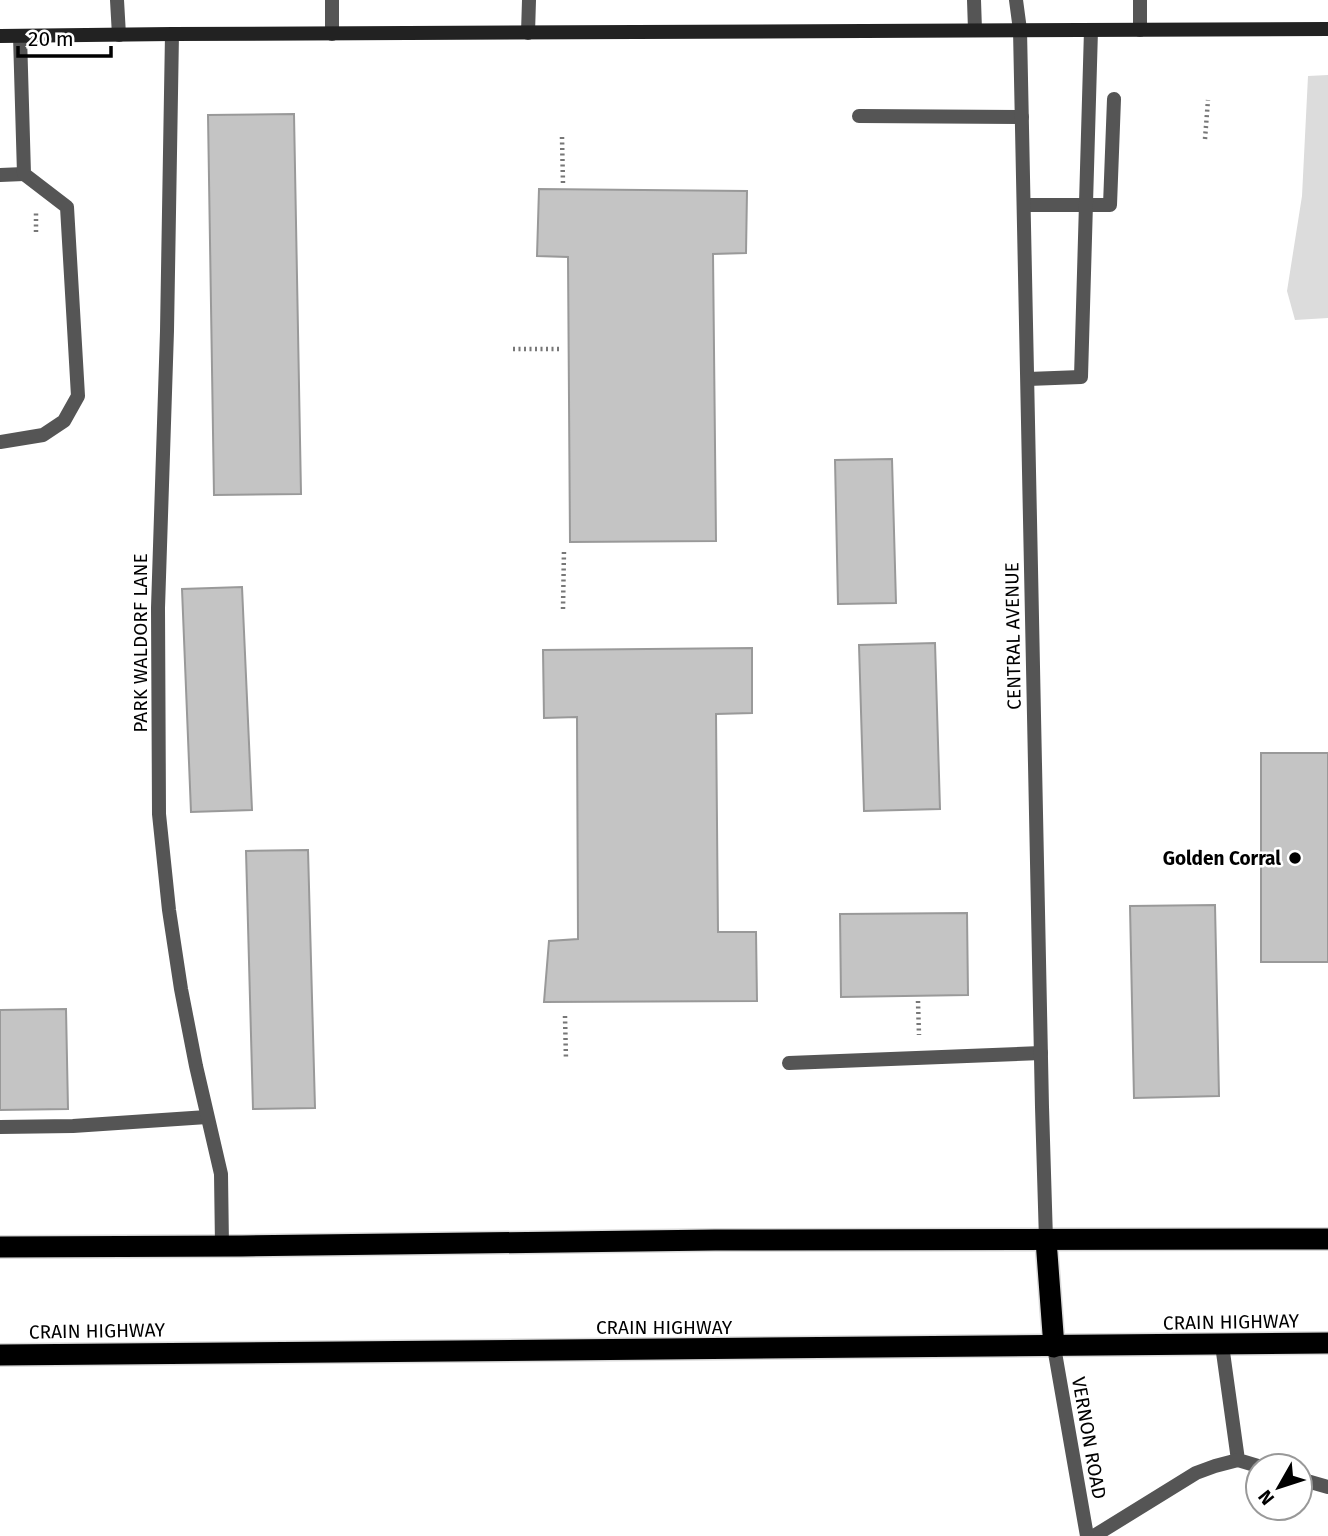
<svg xmlns="http://www.w3.org/2000/svg" width="1328" height="1536" font-family="'Fira Sans',sans-serif">
<rect width="100%" height="100%" fill="#fff"/>
<!-- green -->
<path fill="#dcdcdc" d="M1328,75V318L1295,320L1287,291L1302,196L1308,76Z"/>
<!-- building -->
<g fill="#c4c4c4" stroke="#999" stroke-width="2">
<path d="M294,114L301,494L214,495L208,115Z"/>
<path d="M539,189L747,191L746,253L713,254L716,541L570,542L568,257L537,256Z"/>
<path d="M892,459L896,603L838,604L835,460Z"/>
<path d="M242,587L252,810L191,812L182,589Z"/>
<path d="M935,643L940,809L864,811L859,645Z"/>
<path d="M752,648V713L716,714L718,932H756L757,1001L544,1002L549,941L578,939L577,717L544,718L543,650Z"/>
<rect x="1261" y="753" width="67" height="209"/>
<path d="M308,850L315,1108L253,1109L246,851Z"/>
<path d="M1215,905L1219,1096L1134,1098L1130,906Z"/>
<path d="M967,913L968,995L841,997L840,914Z"/>
<path d="M66,1009L68,1109L0,1110V1010Z"/>
</g>
<g fill="none" stroke-linecap="round" stroke-linejoin="round">
<!-- highway casing -->
<g stroke="#dbdbdb" stroke-width="24">
<g id="highway">
<path d="M1046,1240L1054,1347"/>
<path d="M0,1247L242,1246L715,1240L1328,1239"/>
<path d="M0,1355L1328,1343"/>
</g>
</g>
<!-- path -->
<g stroke="#777" stroke-width="4.5" stroke-dasharray="2 3.5" stroke-linecap="butt">
<path d="M562,137L563,184"/>
<path d="M1205,139L1208,100"/>
<path d="M36,232V211"/>
<path d="M513,349H560"/>
<path d="M563,609L564,550"/>
<path d="M918,1001L919,1035"/>
<path d="M565,1016L566,1060"/>
</g>
<!-- lane -->
<g stroke="#555" stroke-width="14">
<path d="M117,0L119,35"/>
<path d="M332,0V34"/>
<path d="M974,0L975,30"/>
<path d="M1016,0L1020,30"/>
<path d="M1140,0V30"/>
<path d="M528,33L529,0"/>
<path d="M859,116L1022,117"/>
<path d="M0,175L24,174"/>
<path d="M1024,205H1110L1114,99"/>
<path d="M1028,379L1081,377L1091,30"/>
<path d="M0,442L43,435L64,421L78,396L67,207L24,174L20,36"/>
<path d="M789,1063L1041,1053"/>
<path d="M0,1127L73,1126L207,1117"/>
<path d="M1222,1345L1238,1460L1258,1466"/>
<path d="M1300,1479L1328,1487"/>
<path d="M1094,1536L1196,1473L1215,1466L1238,1460"/>
</g>
<!-- street -->
<g stroke="#555" stroke-width="14">
<path d="M1020,30L1042,1107L1046,1240"/>
<path d="M172,34L167,331L158,608L159,814L169,910L181,989L196,1066L221,1174L222,1246"/>
<path d="M1054,1347L1087,1536"/>
</g>
<!-- secondary -->
<path stroke="#222" stroke-width="14" d="M0,36L172,34L1328,29"/>
<!-- highway -->
<use href="#highway" stroke="#000" stroke-width="21"/>
</g>
<!-- markers -->
<circle fill="#000" stroke="#fff" stroke-width="2.5" cx="1295" cy="858" r="7"/>
<g text-anchor="middle" dominant-baseline="central" stroke-width="5" stroke-linejoin="round" paint-order="stroke">
<!-- street labels -->
<g font-size="19" fill="#000" stroke="#fff">
<text transform="translate(1013 636) rotate(-91)">CENTRAL AVENUE</text>
<text transform="translate(140 643) rotate(-90)">PARK WALDORF LANE</text>
<text transform="translate(1231 1322) rotate(-1)">CRAIN HIGHWAY</text>
<text x="664" y="1327">CRAIN HIGHWAY</text>
<text transform="translate(97 1331) rotate(-1)">CRAIN HIGHWAY</text>
<text transform="translate(1089 1438) rotate(80)">VERNON ROAD</text>
</g>
<!-- poi labels -->
<g font-size="19" font-weight="bold" fill="#000" stroke="#fff" text-anchor="end">
<text x="1281" y="858">Golden Corral</text>
</g>
</g>
<!-- north arrow -->
<g transform="translate(1279 1487) rotate(231)"><circle r="33" fill="#ffffff" stroke="#999999" stroke-width="2"/>
<path d="M0-5L12 26L0 18L-12 26Z" fill="#000000"/>
<text y="-10" font-size="19" font-weight="bold" text-anchor="middle" fill="#000000">N</text>
</g>
<!-- scale -->
<path d="M18 46v10h93v-10" fill="none" stroke="#000000" stroke-width="3.5"/>
<text x="28" y="46" font-size="21" fill="#000000" stroke="#ffffff" stroke-width="5" paint-order="stroke">20 m</text>
</svg>
